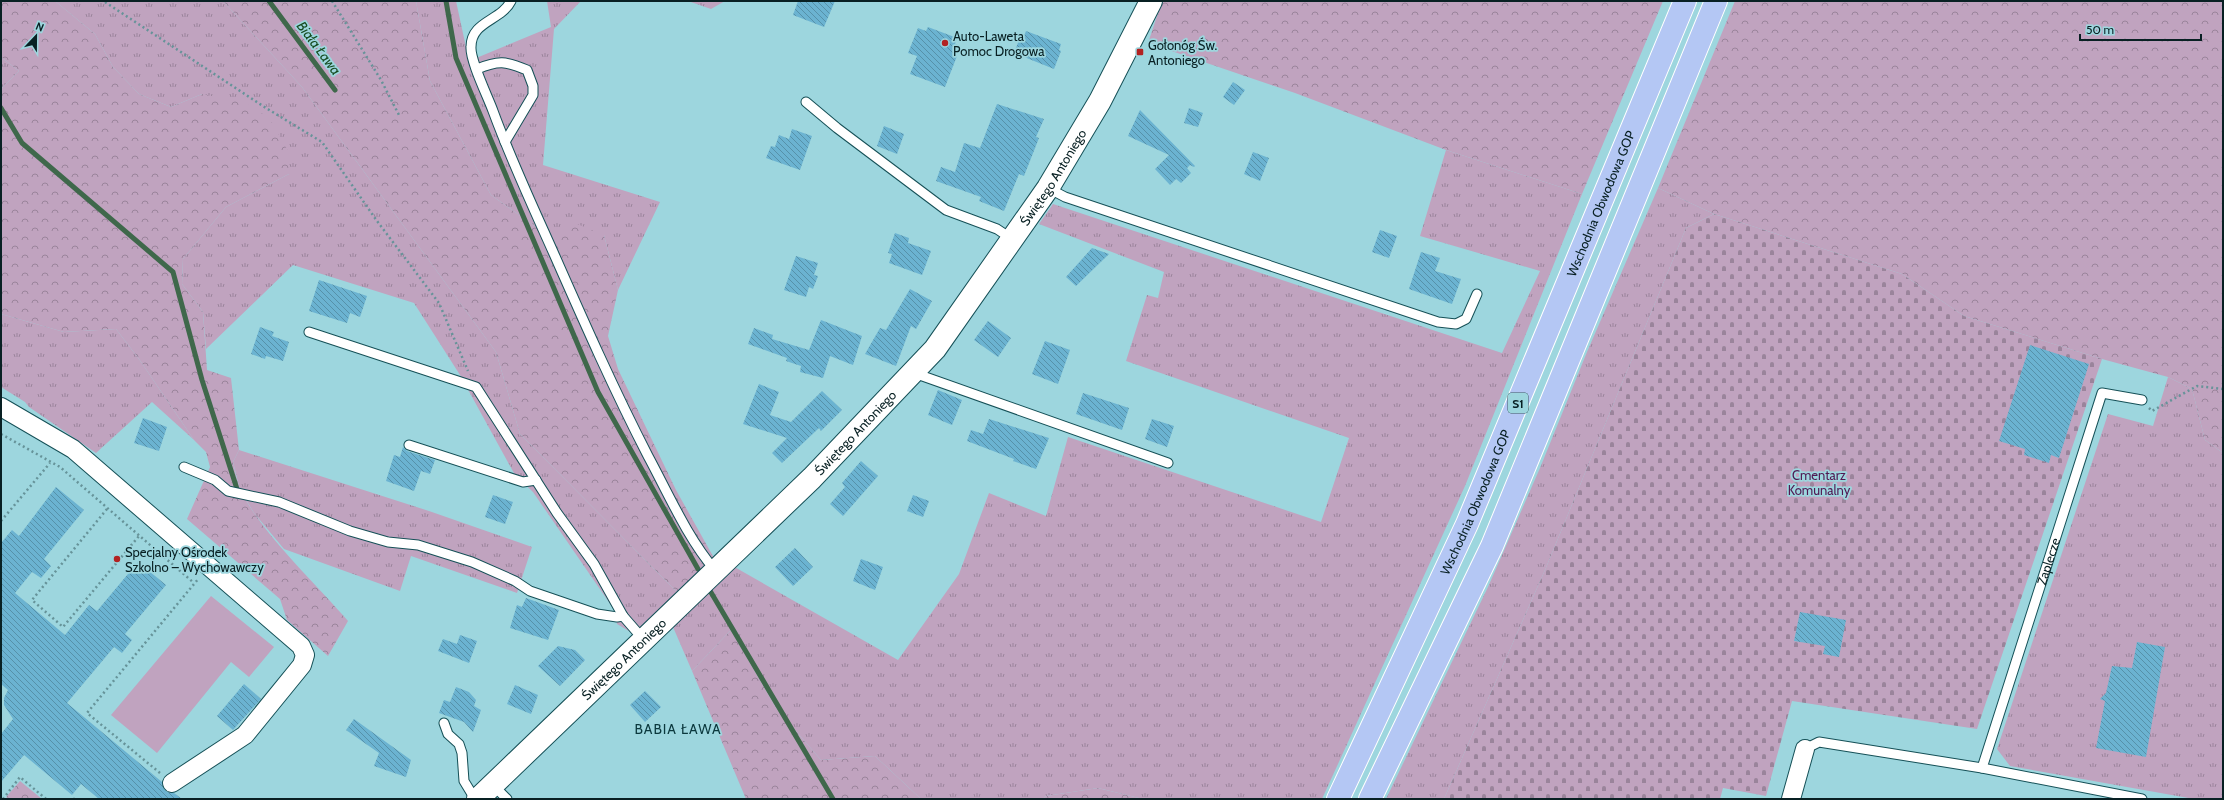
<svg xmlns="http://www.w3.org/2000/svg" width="2224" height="800" font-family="Cabin,sans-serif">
<defs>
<pattern id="grass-tufts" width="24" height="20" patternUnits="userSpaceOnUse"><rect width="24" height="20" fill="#c0a3bf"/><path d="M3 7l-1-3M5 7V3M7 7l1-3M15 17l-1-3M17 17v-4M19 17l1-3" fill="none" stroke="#9a849b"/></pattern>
<pattern id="forest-crowns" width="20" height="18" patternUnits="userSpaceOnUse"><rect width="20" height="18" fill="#c0a3bf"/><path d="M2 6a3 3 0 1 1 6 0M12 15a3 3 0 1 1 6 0" fill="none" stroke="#9a849b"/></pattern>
<pattern id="cemetery-stones" width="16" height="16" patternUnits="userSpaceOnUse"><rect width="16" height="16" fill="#c0a3bf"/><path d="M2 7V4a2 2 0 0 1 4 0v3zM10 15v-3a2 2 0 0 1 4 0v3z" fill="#9a849b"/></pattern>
<pattern id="building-back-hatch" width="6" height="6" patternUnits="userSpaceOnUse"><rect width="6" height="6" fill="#6bb3d1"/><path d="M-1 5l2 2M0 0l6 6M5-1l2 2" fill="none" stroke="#5691a9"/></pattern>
</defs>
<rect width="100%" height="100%" fill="#9dd6de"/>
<!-- grass -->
<g fill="url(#grass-tufts)">
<path d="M55,1H223L302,87L496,352L520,434L677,592L634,634L617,624L615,611L533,492L515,475L460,375L414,303L293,265L206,349L203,312L182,284L183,259L226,207L289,174L202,94L171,107L139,94L113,67L95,34Z"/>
<path d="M416,1H456L469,61L551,27L547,1H581L554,29L543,165L660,202L618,290L604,235L550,237L491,195L430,81Z"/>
<path d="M688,1H725L711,9Z"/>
<path d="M1,57L19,71L1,89Z"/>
<path d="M1446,150L1582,194L1465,486L1322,799H1143L1098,788L1046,796L1043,799H921L875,756L821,760L776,708L731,630L692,671L673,627L731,565L898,660L959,574L989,493L1046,516L1068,437L1321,522L1349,438L1126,361L1147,295L1158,298L1164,272L1039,224L1053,204L1502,353L1540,271L1420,236Z"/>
<path d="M1658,188L1714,214L1686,228L1545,570L1444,799H1386L1488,587L1540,468L1587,352Z"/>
<path d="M1,314L64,332L116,329L139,359L194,440L152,402L96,453L29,407L25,402L1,387Z"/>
<path d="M2168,377L2192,389L2205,440L2223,453V799H2194L2010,766L1997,749L2108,414L2153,426Z"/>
<path d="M239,450L429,511L532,547L517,593L411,556L400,591L284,549L254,513L240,490L233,462Z"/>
</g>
<!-- forest -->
<g fill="url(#forest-crowns)">
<path d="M1,1H55L95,34L113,67L139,94L171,107L202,94L247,103L270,119L288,151L289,174L226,207L183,259L182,284L203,312L207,370L231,378L239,450L233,462C235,471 237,482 241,491C263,535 315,583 348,621L328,656L287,620L280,599L187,519L210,467L206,452L194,440L139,359L116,329L64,332L1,314V89L19,71L1,57Z"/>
<path d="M223,1H416L430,81L491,195L550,237L577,224L604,235L618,290L608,336L618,369L676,490L714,558L677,592L520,434L496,352L302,87Z"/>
<path d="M1162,1H1663L1582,194L1446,150L1295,93L1148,43Z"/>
<path d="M1735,1H2223V453L2205,440L2192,389L2168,377L2102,359L1964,316L1902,274L1714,214L1658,188Z"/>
<path d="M731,630L776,708L821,760L875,756L921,799H746L692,671Z"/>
<path d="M20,781L42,799H9L6,797Z"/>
<path d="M1098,788L1143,799H1043L1046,796Z"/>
</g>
<!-- cemetery -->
<path fill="url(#cemetery-stones)" d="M1714,214L1902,274L1964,316L2102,359L1977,729L1792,701L1766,796L1723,788L1720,799H1444L1545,570L1686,228Z"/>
<!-- pitch -->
<path fill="#c0a3bf" d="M211,596L274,647L249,677L231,662L157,753L111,715Z"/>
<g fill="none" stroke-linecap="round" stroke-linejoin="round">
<!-- stream -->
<g stroke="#3f684b" stroke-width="5">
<path d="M269,1L335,90"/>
<path d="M446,1L456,58L598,392L698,569"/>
<path d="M1,108L22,143L173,272L202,380L237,489"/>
<path d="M709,589L833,799"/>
</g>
</g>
<!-- building -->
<g fill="url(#building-back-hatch)">
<path d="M798,1H835L824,27L793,15Z"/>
<path d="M928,27L957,38L955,44L958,45L955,55L957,56L945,87L910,74L917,56L908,53L918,28L926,31Z"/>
<path d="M1026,31L1061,44L1059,50L1061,51L1054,69L1014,53L1021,35L1024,36Z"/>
<path d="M1233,82L1245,90L1234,105L1223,97Z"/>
<path d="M997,104L1044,119L1036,137L1039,138L1024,176L1019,174L1004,211L979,201L981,197L936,181L941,167L955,172L964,143L980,148Z"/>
<path d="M1189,108L1203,113L1198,127L1184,123Z"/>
<path d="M1140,110L1195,166L1194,167L1190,165L1187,168L1191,173L1181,183L1176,179L1170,185L1155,169L1169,155L1128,136Z"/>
<path d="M884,126L904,134L897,154L877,146Z"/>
<path d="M792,129L812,136L800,170L766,158L771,146L775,147L779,135L789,139Z"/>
<path d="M1253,152L1269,158L1260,181L1244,174Z"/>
<path d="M1380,230L1397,236L1389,258L1372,252Z"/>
<path d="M895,233L909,238L908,243L931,251L922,275L889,263L892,254L888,253Z"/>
<path d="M1092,248L1109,254L1076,286L1066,277Z"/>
<path d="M1421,252L1440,258L1435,271L1461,279L1452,304L1409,289Z"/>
<path d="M796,256L818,263L814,275L818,276L813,289L809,287L806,297L784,290Z"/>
<path d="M319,280L367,296L360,317L350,313L347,323L309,311Z"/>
<path d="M910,289L932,301L916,329L911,326L896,366L865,354L880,328L886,330Z"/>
<path d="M821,320L862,336L853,365L830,356L823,378L800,372L801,366L786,361L787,358L748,344L754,328L773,335L772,339L809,350Z"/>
<path d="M988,321L1011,338L998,357L974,340Z"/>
<path d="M260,327L274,332L272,336L289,342L283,361L266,356L265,359L251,354Z"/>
<path d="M1045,341L1070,350L1058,384L1032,374Z"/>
<path d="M2030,345L2089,364L2059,458L2051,455L2049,463L2024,455L2025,449L1999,441Z"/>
<path d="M759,384L779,392L770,415L791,422L822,391L842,410L821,431L819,428L782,463L772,453L787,438L743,424Z"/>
<path d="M938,390L962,400L952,425L928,415Z"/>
<path d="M1083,393L1129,408L1122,430L1076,414Z"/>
<path d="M143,418L167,427L159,451L134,443Z"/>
<path d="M989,419L1049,438L1036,469L1013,461L1014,459L967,441L971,430L983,434Z"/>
<path d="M1152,419L1174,426L1167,447L1145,439Z"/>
<path d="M403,447L407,451L435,460L430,474L421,471L414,491L386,481L394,455L400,457Z"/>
<path d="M861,461L878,476L843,516L830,504L845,487L842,483Z"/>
<path d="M56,487L84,510L44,559L51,566L41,578L32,572L15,593L65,635L89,605L97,611L138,562L166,585L125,634L132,640L122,653L114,647L67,703L162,782L163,788L167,792L174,793L182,799H99L81,784L72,795L24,755L1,782V734L13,719L4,705V698L8,690L1,684V543L12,530L19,536Z"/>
<path d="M493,495L513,502L505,524L485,517Z"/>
<path d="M913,495L929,501L923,517L907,511Z"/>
<path d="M795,548L813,567L793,586L775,567Z"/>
<path d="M861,559L883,567L875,590L853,581Z"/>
<path d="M526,598L559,610L548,640L510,628L517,605L522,607Z"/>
<path d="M1800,612L1846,620L1839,657L1823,654L1825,646L1794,641Z"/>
<path d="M460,635L477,641L469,663L438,651L443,639L457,644Z"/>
<path d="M2137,642L2165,647L2146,757L2096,748L2105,701L2100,699L2106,693L2112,666L2132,668Z"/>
<path d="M558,646L575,650L585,660L560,686L538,666Z"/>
<path d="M244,684L261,699L233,730L217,716Z"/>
<path d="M515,685L538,695L531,714L507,704Z"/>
<path d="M456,687L469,692L476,700L474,706L481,710L473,732L464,722L439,713L444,700L450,702Z"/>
<path d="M645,691L661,707L645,722L630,705Z"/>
<path d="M354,719L411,760L406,777L374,766L379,753L346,730Z"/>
</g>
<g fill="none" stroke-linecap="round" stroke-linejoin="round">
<!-- lane casing -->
<g stroke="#155057" stroke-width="11">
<g id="lane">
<path d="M511,1C501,21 471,21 471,47C470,61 488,97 493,111C511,160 533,207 554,254C584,322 614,390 648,456C668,493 688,539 715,570"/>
<path d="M477,69C499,60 505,61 527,70L533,86V95L505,142"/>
<path d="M806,102L837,128L946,210L997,229L1012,239"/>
<path d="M1048,188L1065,197L1438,322L1456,324L1466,319L1477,294"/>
<path d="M309,332L476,387L557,513L594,564L623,616L643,639"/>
<path d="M914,373L1168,463"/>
<path d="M409,445L523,482L536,480"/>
<path d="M184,467L215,480L228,491L279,502L350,531L388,542L418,545L472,562L515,581L530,591L597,614L617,617L623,616"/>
<path d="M444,723L448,734L459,744L462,753L464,781L475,799"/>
<path d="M1805,749L1819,742L1982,768L2142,799"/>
<path id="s1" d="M1982,768L2102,393L2142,400"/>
<path d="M493,785L507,799"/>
</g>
</g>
<!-- street casing -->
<g stroke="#155057" stroke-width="20">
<g id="street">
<path d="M1,407L73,449L301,646L305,655L302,665L245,735L172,783"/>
<path d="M1791,799L1805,749"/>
</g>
</g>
<!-- secondary casing -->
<g stroke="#155057" stroke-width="24">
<g id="secondary">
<path id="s2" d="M478,799L812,478L935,349L1048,188L1100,101L1151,1"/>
</g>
</g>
<!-- highway casing -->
<g stroke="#fff" stroke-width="24">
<g id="highway">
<path id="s3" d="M1338,799L1467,524L1685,1"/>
<path d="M1370,799L1492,546L1716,1"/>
</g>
</g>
<!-- path -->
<g stroke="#669399" stroke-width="2.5" stroke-dasharray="2 3" stroke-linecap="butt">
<path d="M332,1L381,80L399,115"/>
<path d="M105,2L266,108L322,142L377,221L439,303L468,371"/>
<path d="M2149,408L2152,411L2197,386L2223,389"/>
<path d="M1,434L60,467L194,583"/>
<path d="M107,509L32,600L63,627L139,536"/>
<path d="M1,521L50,463"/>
<path d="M160,773L87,713L199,578"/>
<path d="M3,799L20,777L46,799"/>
<path d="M73,799H76"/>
</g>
<!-- lane -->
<use href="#lane" stroke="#fff" stroke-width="9"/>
<!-- street -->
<use href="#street" stroke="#fff" stroke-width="18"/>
<!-- secondary -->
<use href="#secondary" stroke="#fff" stroke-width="22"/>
<!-- highway -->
<use href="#highway" stroke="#b4c7f4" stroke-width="22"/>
</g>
<!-- markers -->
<g fill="#b22222" stroke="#9dd6de" stroke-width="1.5">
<circle cx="945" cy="43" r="4"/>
<rect x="1136" y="48" width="8" height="8" rx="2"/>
<circle cx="117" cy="559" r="4"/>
</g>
<g text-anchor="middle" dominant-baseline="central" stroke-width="3.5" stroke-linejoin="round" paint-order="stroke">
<!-- shield labels -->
<rect fill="#9dd6de" stroke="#35575b" stroke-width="1" x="1508" y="393" width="20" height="20" rx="3"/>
<g font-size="12" font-weight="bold" fill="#082023">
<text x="1518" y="403">S1</text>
</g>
<!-- poi labels -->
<g font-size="13" fill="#082023" stroke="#9dd6de" text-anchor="start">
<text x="953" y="36">Auto-Laweta<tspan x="953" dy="15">Pomoc Drogowa</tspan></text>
<text x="1148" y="45">Gołonóg Św.<tspan x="1148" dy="15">Antoniego</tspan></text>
<text x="125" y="552">Specjalny Ośrodek<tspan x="125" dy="15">Szkolno – Wychowawczy</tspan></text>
</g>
<!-- street labels -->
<g font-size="13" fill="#082023" stroke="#9dd6de">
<text stroke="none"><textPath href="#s2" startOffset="850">Świętego Antoniego</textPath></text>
<text stroke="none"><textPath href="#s3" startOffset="651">Wschodnia Obwodowa GOP</textPath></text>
<text stroke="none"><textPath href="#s2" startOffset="526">Świętego Antoniego</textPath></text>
<text stroke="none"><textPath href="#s3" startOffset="327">Wschodnia Obwodowa GOP</textPath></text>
<text stroke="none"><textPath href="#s1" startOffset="217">Zaplecze</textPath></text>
<text stroke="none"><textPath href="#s2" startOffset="202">Świętego Antoniego</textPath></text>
</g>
<!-- park labels -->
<g font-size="13" fill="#511852" stroke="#9dd6de">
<text x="1819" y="475">Cmentarz<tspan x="1819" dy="15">Komunalny</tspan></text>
</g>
<!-- water labels -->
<g font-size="14" font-style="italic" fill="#174c21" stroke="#9dd6de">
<text transform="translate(319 48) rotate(53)">Biała Ława</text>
</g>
<!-- neighbourhood labels -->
<g font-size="14" letter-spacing="1" fill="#0b383d" stroke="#9dd6de">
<text x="678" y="729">BABIA ŁAWA</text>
</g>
</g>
<!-- border -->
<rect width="2224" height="800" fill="none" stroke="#082023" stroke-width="4"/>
<!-- north arrow -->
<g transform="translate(36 36) rotate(22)" stroke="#9dd6de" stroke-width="3" paint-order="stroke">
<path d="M0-3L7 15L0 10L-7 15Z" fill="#082023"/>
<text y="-6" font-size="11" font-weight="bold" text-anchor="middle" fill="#082023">N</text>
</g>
<!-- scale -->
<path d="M2080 34v6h121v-6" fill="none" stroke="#082023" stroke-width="2"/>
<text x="2086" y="34" font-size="12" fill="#082023" stroke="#9dd6de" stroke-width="3" paint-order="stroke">50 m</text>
</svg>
